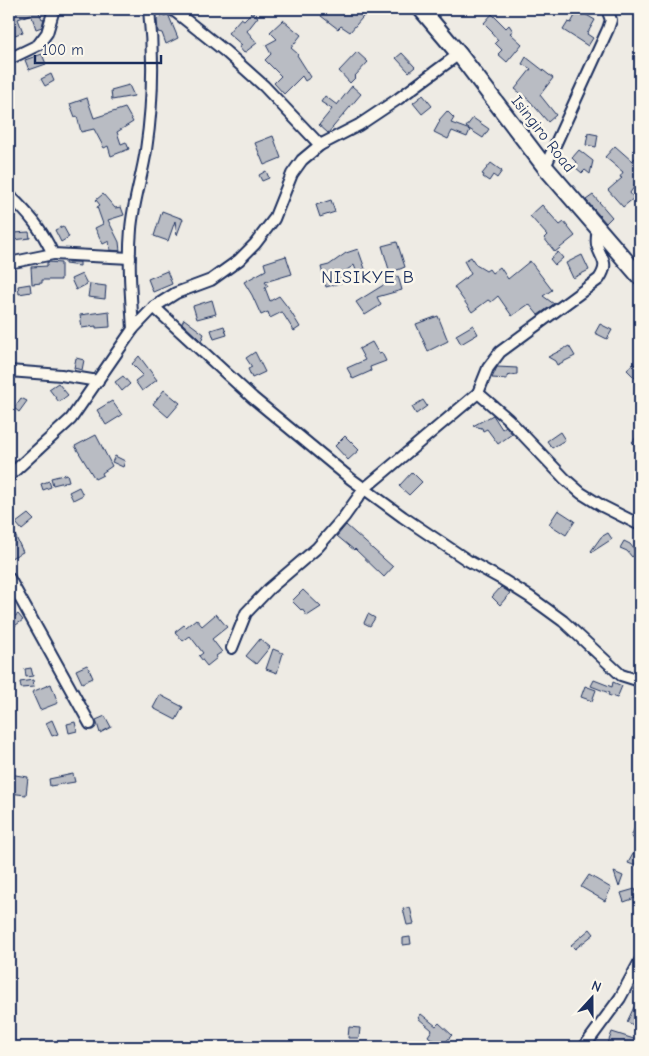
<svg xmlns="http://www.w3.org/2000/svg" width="649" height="1056" font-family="'Comic Neue',sans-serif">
<rect width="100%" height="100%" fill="#eeebe4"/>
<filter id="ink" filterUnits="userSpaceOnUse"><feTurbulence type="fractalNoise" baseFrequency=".02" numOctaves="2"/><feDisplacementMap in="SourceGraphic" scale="10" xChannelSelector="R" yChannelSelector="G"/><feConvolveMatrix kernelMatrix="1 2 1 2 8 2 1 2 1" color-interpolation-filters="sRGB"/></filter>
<g filter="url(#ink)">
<!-- building -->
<g fill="#b9bcc3" stroke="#1b2f5e">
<path d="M13,9H44L39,12L42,19L44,18L42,27L36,29L31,14L18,19L23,32L15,35L9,19V10Z"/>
<path d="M327,9L335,14L341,9H381L376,16L368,11L350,32L341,26L338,29L321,16Z"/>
<path d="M578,10L595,20L587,34L593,38L588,46L563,30L568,22L571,23Z"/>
<path d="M252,12L258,17L247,31L257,43L244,53L239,47L242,45L228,33L241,18L244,20Z"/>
<path d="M168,14L178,38L166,44L162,33L158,32L157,19Z"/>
<path d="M492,14L506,28L509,25L513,31L510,33L522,44L507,62L498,54L502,50L495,43L498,40L492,33L493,32L484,23Z"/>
<path d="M283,20L301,35L291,48L298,54L297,55L311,77L305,81L302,76L284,94L274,83L281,76L265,60L271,54L266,45L277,39L270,32Z"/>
<path d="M357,52L368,62L355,76L356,77L350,83L339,71Z"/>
<path d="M402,53L415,67L409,72L396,58Z"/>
<path d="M42,54L46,64L29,70L25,60Z"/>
<path d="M526,57L553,78L540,95L556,115L548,122L529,100L515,89L531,69L522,64Z"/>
<path d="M51,74L54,81L45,86L41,79Z"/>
<path d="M129,85L134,96L112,100L111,90Z"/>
<path d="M352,86L361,94L328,133L319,125L332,109L321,102L325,96L337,105Z"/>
<path d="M423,95L432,106L422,114L413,103Z"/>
<path d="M87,98L94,118L125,108L133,122L117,132L121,144L126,142L129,149L111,156L108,146L104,148L94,129L81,132L77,116L75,117L70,104Z"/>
<path d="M447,111L454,118L451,123L470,130L467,137L452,131L448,139L434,132L440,121L439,120Z"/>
<path d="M473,118L489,129L483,138L466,127Z"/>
<path d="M588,133L598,135L596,147L586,145Z"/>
<path d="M273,136L281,158L264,165L255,143Z"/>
<path d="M615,146L632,161L640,153V178L630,193L634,198L623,207L608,190L622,178L620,177L623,172L605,157Z"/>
<path d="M579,150L593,161L590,174L585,170L582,173L575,167L578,164L572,158Z"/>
<path d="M491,163L502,171L497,178L493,175L489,181L483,177L484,175L482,174Z"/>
<path d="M266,171L269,178L262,181L259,175Z"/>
<path d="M103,194L115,208L121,207L124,215L108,220L119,242L120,251L110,250L109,241L103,244L95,228L103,224L97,207L100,205L96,200Z"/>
<path d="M593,195L612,217L606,223L586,200Z"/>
<path d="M331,200L335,212L320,217L316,205Z"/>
<path d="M542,205L560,225L564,222L575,236L555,252L544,238L547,235L530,216Z"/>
<path d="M162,211L183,219L177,235L175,221L168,241L154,236Z"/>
<path d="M63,226L69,237L61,242L55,230Z"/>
<path d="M29,232L30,238L14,240V233Z"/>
<path d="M397,242L405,267L390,273L382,246Z"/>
<path d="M358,249L369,280L361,283L354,265L337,277L347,281L326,287L321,267L329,265L346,253Z"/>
<path d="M558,252L563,258L555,265L550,259Z"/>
<path d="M582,255L589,270L573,278L566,263Z"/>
<path d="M286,256L292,274L265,282L268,286L265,288L270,301L279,296L289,309L300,327L294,331L282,312L270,318L268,312L261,315L252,295L244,282L266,270L264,263Z"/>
<path d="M471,257L476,265L486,271L489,269L492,273L500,267L508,279L530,261L552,290L543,296L554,304L538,315L529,304L512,316L498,296L491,302L488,300L472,312L454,287L471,274L464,261Z"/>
<path d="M47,262L61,263V280H42V283L32,284L31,267L47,266Z"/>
<path d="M65,262H80V266L65,264Z"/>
<path d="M167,271L172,284L153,292L148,279Z"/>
<path d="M82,274L87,284L76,290L71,279Z"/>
<path d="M398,276L402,290L377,297L381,305L365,315L356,302Z"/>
<path d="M30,284L31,292L19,294L18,286Z"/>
<path d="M90,284L106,286L105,299L88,297Z"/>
<path d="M212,300L216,314L197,319L193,306Z"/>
<path d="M109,311L110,327L96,328V326L82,328L80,315Z"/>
<path d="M438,316L448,341L428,351L416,324Z"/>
<path d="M184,319L204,334L201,341L182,323Z"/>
<path d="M600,324L612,330L607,339L595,333Z"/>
<path d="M473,325L478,334L461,344L456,335Z"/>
<path d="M224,326L227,335L214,339L211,330Z"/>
<path d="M372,342L379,354L382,353L386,361L370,367L371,371L353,379L347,368L365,360L359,349Z"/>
<path d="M569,346L575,356L557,365L555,361L548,357Z"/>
<path d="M255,352L265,372L252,378L248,369L252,367L246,358Z"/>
<path d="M139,356L157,380L142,391L135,381L143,375L132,364Z"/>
<path d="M76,358L84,360L82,370L74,368Z"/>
<path d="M633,363L640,370V383L627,370Z"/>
<path d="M497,367L517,368V374L507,376V379L492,378Z"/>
<path d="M123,376L130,384L122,391L115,382Z"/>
<path d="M58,383L68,395L59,402L49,389Z"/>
<path d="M164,390L180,403L168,417L153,404Z"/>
<path d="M21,398L27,401L19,412L14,408Z"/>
<path d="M423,400L427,406L416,414L412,407Z"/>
<path d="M112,401L122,415L106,425L97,410Z"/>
<path d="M493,415L502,429L506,426L512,434L498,444L487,429L483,431L482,428L473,426Z"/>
<path d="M560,432L565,440L552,448L547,441Z"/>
<path d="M640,433V450L632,442Z"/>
<path d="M96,435L112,466L102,473L103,475L95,479L75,446Z"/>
<path d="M345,436L359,450L348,460L335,446Z"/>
<path d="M115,456L125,461L123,467L112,462Z"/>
<path d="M412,472L422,482L409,495L399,486Z"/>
<path d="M67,474L69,481L53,485L51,478Z"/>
<path d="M49,481L51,487L43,490L41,484Z"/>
<path d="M79,487L83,495L73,500L69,492Z"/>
<path d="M558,510L575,521L566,535L549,524Z"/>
<path d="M28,514L34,520L22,530L16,523Z"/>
<path d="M346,525L393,567L384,577L355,549L354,550L337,536Z"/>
<path d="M608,533L612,539L592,552L591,551L601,537Z"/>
<path d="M15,535L23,552L9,559V538Z"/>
<path d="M624,541L630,544L637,553L632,557L627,551L620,548Z"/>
<path d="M501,587L510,593L500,605L492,597Z"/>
<path d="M303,590L321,607L307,616L302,609L301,610L292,601Z"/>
<path d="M9,607L14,617L18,614L23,620L9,630Z"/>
<path d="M216,614L227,627L212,639L222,652L216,656L217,658L207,666L199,656L203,653L190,636L183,641L175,632L184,625L186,627L196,619L202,626Z"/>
<path d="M368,614L375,618L370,626L364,623Z"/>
<path d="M260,639L270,647L256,664L246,656Z"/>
<path d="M273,649L283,653L277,673L266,669Z"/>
<path d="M87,665L93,678L82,683L76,670Z"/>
<path d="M31,668L33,676L26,677L25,669Z"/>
<path d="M33,680L34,687L21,688L20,682Z"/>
<path d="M594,680L612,687L613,682L622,686L617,698L608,695L609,693L591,686Z"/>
<path d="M51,684L58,703L40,710L32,692Z"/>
<path d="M585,686L596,690L592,701L581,697Z"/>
<path d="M160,695L183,707L176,720L153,708Z"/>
<path d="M105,716L111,727L100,733L96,720Z"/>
<path d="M52,720L58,734L52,736L46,723Z"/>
<path d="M75,722L77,731L69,733L67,724Z"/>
<path d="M9,774L28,777L26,795L9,793Z"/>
<path d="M73,774L75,782L50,786L49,779Z"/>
<path d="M640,815V841L631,837Z"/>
<path d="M633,854L640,858L636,866L628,863Z"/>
<path d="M614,872L623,876L619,887Z"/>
<path d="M589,875L611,888L605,901L581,887Z"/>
<path d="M635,889L638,897L624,902L621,893Z"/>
<path d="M410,907L414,924L407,925L403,909Z"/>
<path d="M590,929L594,934L575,949L571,945Z"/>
<path d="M410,937L411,944L403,945V938Z"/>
<path d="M634,1007L640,1010V1028L627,1022Z"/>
<path d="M421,1014L436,1026L439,1023L452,1035L441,1047L428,1036L432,1030L418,1018Z"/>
<path d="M349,1027L360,1028L359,1038H348Z"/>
<path d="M612,1032L640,1041V1047H619L608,1043Z"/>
</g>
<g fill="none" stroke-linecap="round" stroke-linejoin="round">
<!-- minor casing -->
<g stroke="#1b2f5e" stroke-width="14">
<g id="minor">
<path d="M172,9L226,52L264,86L320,145"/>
<path d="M9,59L38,45L47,33L54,9"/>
<path d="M545,167L608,29L611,20L607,9"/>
<path d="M9,195C29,214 41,228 53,254L130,258"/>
<path d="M598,228C597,234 596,239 597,245C601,260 610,262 599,279L500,352L488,368L478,393L508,419L565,479L581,493L602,506L640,525"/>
<path d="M9,263L53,254"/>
<path d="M154,307L253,398L351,479L403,517L467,560L503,580L530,597L563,621L621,675L640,681"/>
<path d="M133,329C131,296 128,263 131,229C133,203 142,177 146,150C153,103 154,56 149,9"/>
<path d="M9,371L61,375L98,381"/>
<path d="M9,476L71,419L133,329L154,307L176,293L211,280L239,260L255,244L274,219L292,174L302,160L320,145L359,125L398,99L459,54"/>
<path d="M9,578L90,724"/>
<path d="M232,648L246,613L269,589L317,548L344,517L364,489L478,393"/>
<path d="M584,1047L620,998L640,961"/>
</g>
</g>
<!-- primary casing -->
<g stroke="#1b2f5e" stroke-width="19">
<path id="primary" d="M421,9L459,54L545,167L640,277"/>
</g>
<!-- minor -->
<use href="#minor" stroke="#fbf7ec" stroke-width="10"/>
<!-- primary -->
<use href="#primary" stroke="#fbf7ec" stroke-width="15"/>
</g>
</g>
<g text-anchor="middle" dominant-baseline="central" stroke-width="5" stroke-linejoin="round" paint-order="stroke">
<!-- street labels -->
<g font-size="16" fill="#1b2f5e" stroke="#fbf7ec">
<text transform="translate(543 134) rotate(52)">Isingiro Road</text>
</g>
<!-- neighbourhood labels -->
<g font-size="18" letter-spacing="1" fill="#1b2f5e" stroke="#fbf7ec">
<text x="368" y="277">NISIKYE B</text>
</g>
</g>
<!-- margin -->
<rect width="649" height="1056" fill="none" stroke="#fbf7ec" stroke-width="30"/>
<rect x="15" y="15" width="619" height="1026" fill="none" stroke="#1b2f5e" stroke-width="2" filter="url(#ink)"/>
<!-- north arrow -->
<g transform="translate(592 998) rotate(21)" stroke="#fbf7ec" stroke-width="4" paint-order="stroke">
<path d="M0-4L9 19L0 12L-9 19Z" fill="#1b2f5e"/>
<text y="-8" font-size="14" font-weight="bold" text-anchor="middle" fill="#1b2f5e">N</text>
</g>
<!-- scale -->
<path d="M35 55v8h126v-8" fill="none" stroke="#1b2f5e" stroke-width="2.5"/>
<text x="42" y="55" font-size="15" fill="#1b2f5e" stroke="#fbf7ec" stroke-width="4" paint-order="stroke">100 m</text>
</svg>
